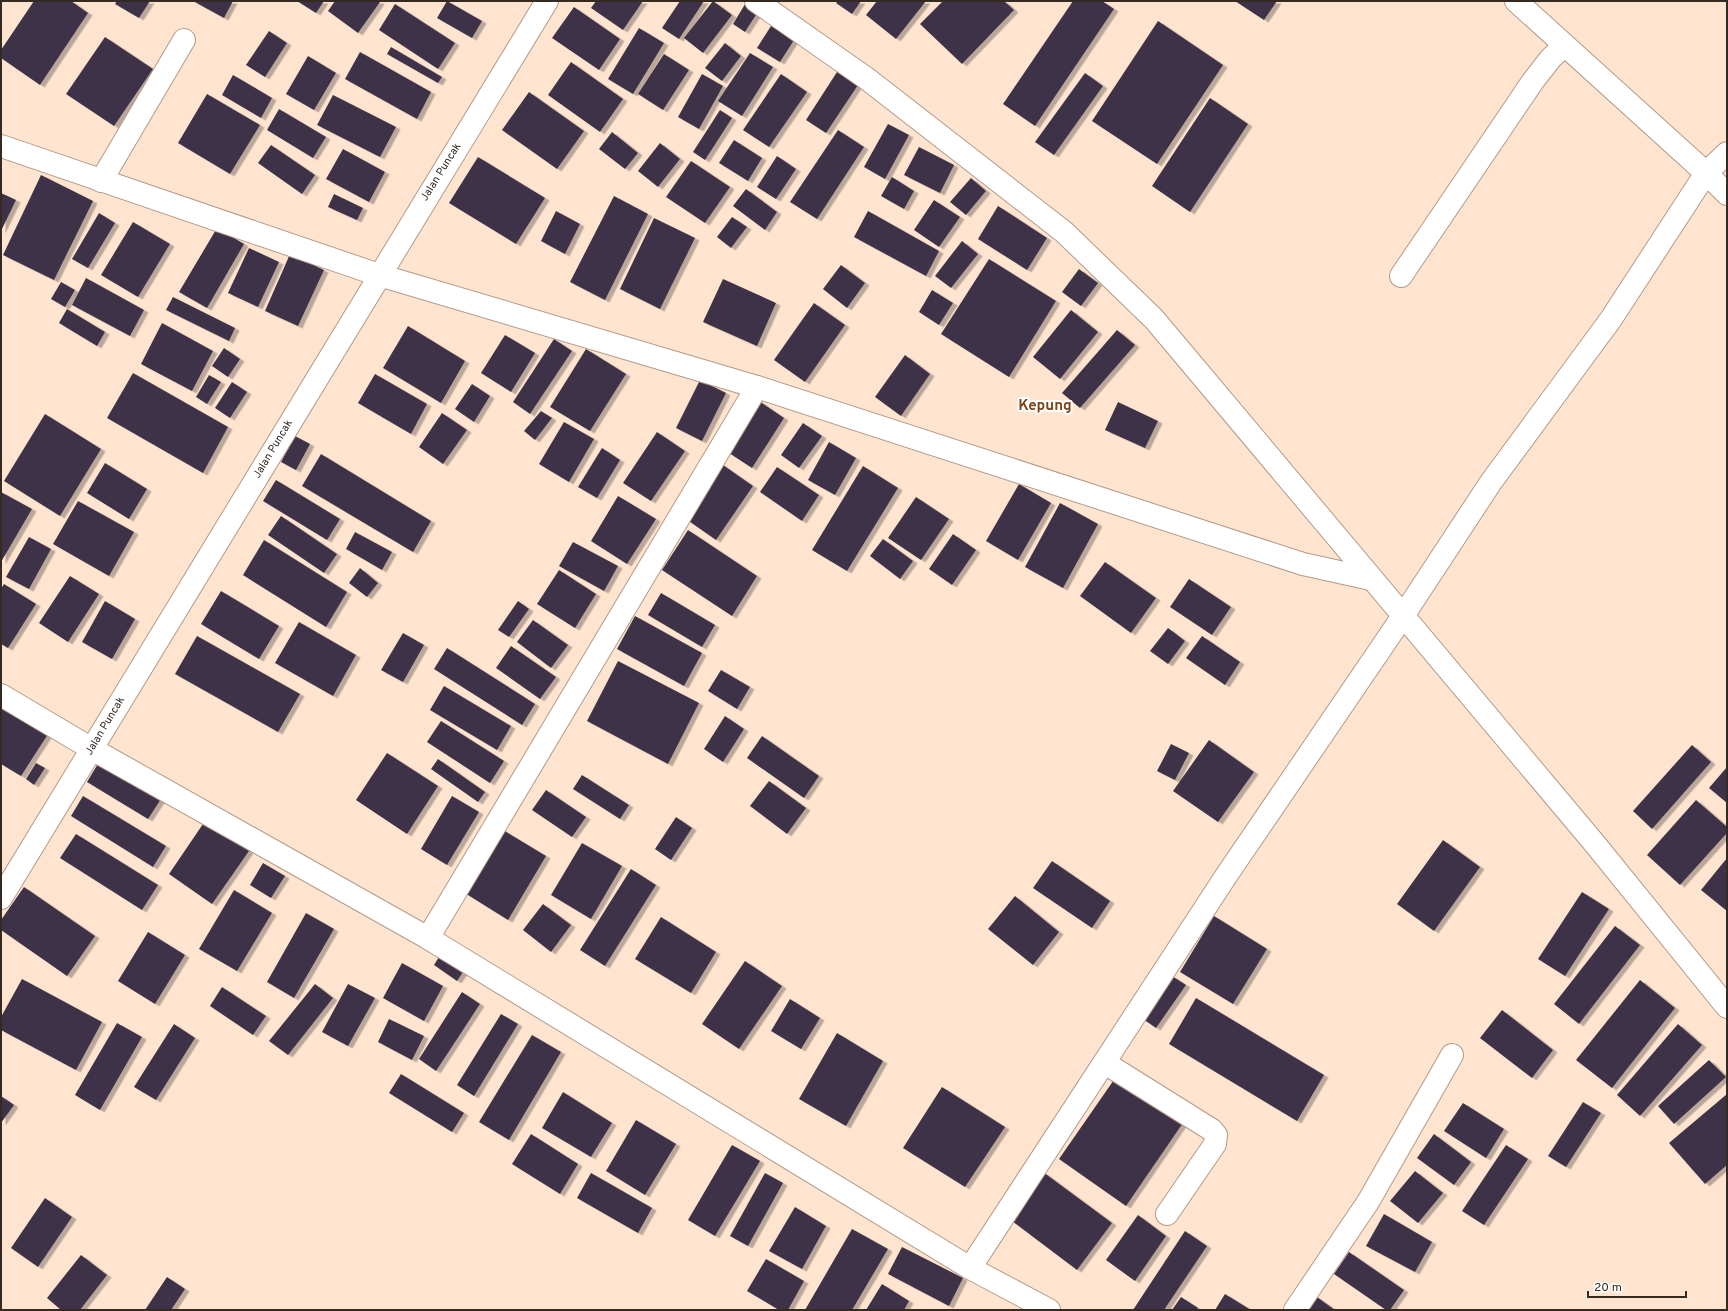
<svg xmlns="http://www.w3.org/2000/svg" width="1728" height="1311" font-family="Overpass,sans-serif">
<defs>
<filter id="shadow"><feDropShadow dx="4.5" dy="2.5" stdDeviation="0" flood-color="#0004"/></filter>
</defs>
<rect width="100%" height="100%" fill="#ffe4d0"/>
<!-- building -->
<g fill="#3d3247" filter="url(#shadow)">
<path d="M34,1H71L88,13L40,85L1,58V50Z"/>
<path d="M117,1H150L139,18L115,4Z"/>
<path d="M193,1H233L224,18Z"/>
<path d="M297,1H324L316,13Z"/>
<path d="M335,1H379L380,2L358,33L328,11Z"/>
<path d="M447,1L482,21L472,38L437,18Z"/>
<path d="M596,1H643L623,30L591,8Z"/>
<path d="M680,1H704L679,39L662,28Z"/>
<path d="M713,1L732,15L703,53L684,38Z"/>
<path d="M747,1L761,7L745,32L733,24Z"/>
<path d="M838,1H861L852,14L836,3Z"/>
<path d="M877,1H926L896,39L866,15Z"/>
<path d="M943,1H1004L1014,10L962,64L920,24Z"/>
<path d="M1073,1H1102L1114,9L1035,126L1003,104Z"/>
<path d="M1235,1H1277L1264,20Z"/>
<path d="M395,4L455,43L438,69L379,30Z"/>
<path d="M574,7L620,39L599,70L552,38Z"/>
<path d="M1158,21L1223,65L1157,164L1092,121Z"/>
<path d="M771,26L794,40L780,62L757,48Z"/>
<path d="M639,28L664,43L633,94L608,79Z"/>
<path d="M269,31L287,43L265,77L246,65Z"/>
<path d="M105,37L153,69L114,126L66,94Z"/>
<path d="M725,43L741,56L722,81L705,68Z"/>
<path d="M391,47L442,77L438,83L387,54Z"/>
<path d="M360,52L431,92L417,119L345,79Z"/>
<path d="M750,53L773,67L742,116L718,101Z"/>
<path d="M664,54L689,70L663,110L638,94Z"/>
<path d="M308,56L336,73L314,110L286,94Z"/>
<path d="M571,62L623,99L600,132L548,95Z"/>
<path d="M837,72L858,85L826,133L806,120Z"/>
<path d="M1085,73L1103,86L1054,155L1035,142Z"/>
<path d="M702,74L723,86L699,129L678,117Z"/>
<path d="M781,74L807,92L769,147L743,130Z"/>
<path d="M233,75L272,98L261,118L222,95Z"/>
<path d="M529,92L584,131L557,169L502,130Z"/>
<path d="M207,94L260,125L230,174L178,143Z"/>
<path d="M333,95L396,127L380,157L317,125Z"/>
<path d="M1210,98L1248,124L1190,212L1152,186Z"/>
<path d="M279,109L326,137L313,158L267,130Z"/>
<path d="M720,110L732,118L705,160L693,152Z"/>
<path d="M888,124L909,135L885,179L864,167Z"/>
<path d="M838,130L864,147L817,219L790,202Z"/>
<path d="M612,132L638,153L625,169L599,149Z"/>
<path d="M734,140L762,158L748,181L719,163Z"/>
<path d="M660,143L680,159L658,187L638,171Z"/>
<path d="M271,145L315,175L302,194L258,163Z"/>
<path d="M919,147L954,165L940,193L904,175Z"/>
<path d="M343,149L385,172L369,202L326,179Z"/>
<path d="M777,156L796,169L776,199L757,187Z"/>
<path d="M478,157L545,198L516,244L449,203Z"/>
<path d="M691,161L730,187L705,223L666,197Z"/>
<path d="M41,175L93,201L54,280L3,255Z"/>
<path d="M892,177L914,191L904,209L881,196Z"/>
<path d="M971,178L986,191L966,215L950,202Z"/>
<path d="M746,189L777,212L765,230L733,206Z"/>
<path d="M1,193L16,200L1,231Z"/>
<path d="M334,194L363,208L357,220L328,207Z"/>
<path d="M614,196L648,214L605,300L570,282Z"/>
<path d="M934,200L960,217L939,247L914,230Z"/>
<path d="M998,206L1047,238L1027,270L978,239Z"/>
<path d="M556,211L580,224L565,254L541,241Z"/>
<path d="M868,211L939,251L926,276L854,237Z"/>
<path d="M99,213L115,223L88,268L72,259Z"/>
<path d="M732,217L747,227L731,248L717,237Z"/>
<path d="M654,218L695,238L660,309L620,289Z"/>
<path d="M133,222L170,244L138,297L101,275Z"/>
<path d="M217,228L244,244L207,308L179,292Z"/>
<path d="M962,241L978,254L951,288L935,276Z"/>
<path d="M249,248L279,262L258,307L228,293Z"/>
<path d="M290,254L324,270L298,326L265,311Z"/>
<path d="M989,259L1056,301L1009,377L941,334Z"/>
<path d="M841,265L865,283L847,308L823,289Z"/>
<path d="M1079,269L1098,283L1081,306L1062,292Z"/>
<path d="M86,278L144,310L130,336L72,305Z"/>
<path d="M723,279L776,303L757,346L703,322Z"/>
<path d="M61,282L75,290L65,307L51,299Z"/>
<path d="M932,290L953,303L939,325L919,312Z"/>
<path d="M173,297L235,328L229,341L166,310Z"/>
<path d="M814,303L845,325L805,382L774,360Z"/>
<path d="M67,309L105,332L97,346L59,323Z"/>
<path d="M1071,310L1098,332L1060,379L1033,357Z"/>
<path d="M162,323L213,351L192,391L141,364Z"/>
<path d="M408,326L465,361L441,403L383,368Z"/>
<path d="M1117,330L1135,345L1080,408L1062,393Z"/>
<path d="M505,335L535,353L511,392L481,373Z"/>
<path d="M554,339L572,351L530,414L513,402Z"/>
<path d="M224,348L240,359L228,377L212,366Z"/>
<path d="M586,349L626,374L590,431L550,407Z"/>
<path d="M905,355L930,374L901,416L875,397Z"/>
<path d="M133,373L228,427L203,473L107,418Z"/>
<path d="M375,374L427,404L411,434L358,403Z"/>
<path d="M209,375L221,382L207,404L196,397Z"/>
<path d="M700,380L726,393L702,441L676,428Z"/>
<path d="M232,382L247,392L230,418L215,408Z"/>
<path d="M472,384L490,396L474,422L455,409Z"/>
<path d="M756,399L784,418L752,468L723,449Z"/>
<path d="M1118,402L1158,421L1145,448L1105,430Z"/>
<path d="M541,411L552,418L535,440L524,431Z"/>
<path d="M442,413L467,430L443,464L419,447Z"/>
<path d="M45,414L101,449L60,516L4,481Z"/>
<path d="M564,422L594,439L569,482L539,464Z"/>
<path d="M803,423L822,436L799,468L781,455Z"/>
<path d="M657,432L685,451L651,501L623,483Z"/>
<path d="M295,436L310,444L296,470L281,462Z"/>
<path d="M829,442L856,458L835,495L808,480Z"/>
<path d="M602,448L620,460L597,498L578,487Z"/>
<path d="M321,454L431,521L413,552L302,486Z"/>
<path d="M105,463L147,489L129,519L87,493Z"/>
<path d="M720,463L753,486L716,540L683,517Z"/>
<path d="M863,466L898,488L847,571L812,550Z"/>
<path d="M777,467L819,495L802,521L760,492Z"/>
<path d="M276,480L340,519L327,540L263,501Z"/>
<path d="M1019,484L1051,503L1018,560L986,541Z"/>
<path d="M1,492L32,509L1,562Z"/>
<path d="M618,496L656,519L627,564L591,541Z"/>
<path d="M916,497L949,519L921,560L888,538Z"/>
<path d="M78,501L134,532L109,576L53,544Z"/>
<path d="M1060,503L1098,524L1063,588L1025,567Z"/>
<path d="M281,516L337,554L324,573L268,535Z"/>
<path d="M688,530L757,576L732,616L662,570Z"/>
<path d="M355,532L392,552L382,570L346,549Z"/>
<path d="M953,534L976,550L952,585L929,569Z"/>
<path d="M29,537L51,549L29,589L6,577Z"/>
<path d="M883,539L913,561L900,579L870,556Z"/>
<path d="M264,540L347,592L326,627L243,575Z"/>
<path d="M573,542L618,566L604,591L559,566Z"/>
<path d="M1105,562L1156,598L1131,633L1080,596Z"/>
<path d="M360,568L378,583L367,597L349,583Z"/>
<path d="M559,570L596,594L575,628L537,604Z"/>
<path d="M70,576L99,594L68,642L39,623Z"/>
<path d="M1189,579L1231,607L1212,635L1170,607Z"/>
<path d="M4,584L36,604L8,648L1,644V589Z"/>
<path d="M221,591L279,626L259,659L201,624Z"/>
<path d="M661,593L715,625L702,647L648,615Z"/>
<path d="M105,601L135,619L112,659L82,642Z"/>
<path d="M518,601L529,609L509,637L498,630Z"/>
<path d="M635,616L702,653L684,686L617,649Z"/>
<path d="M533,620L568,645L551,668L517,642Z"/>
<path d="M299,622L356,655L333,696L275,663Z"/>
<path d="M1168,628L1185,641L1168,664L1150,651Z"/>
<path d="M403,633L424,645L403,682L381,670Z"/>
<path d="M197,636L300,694L278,732L175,674Z"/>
<path d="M1202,636L1240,662L1225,685L1186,658Z"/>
<path d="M511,646L556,677L540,699L496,668Z"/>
<path d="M447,648L535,704L522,725L434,669Z"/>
<path d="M618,661L699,703L668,764L587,721Z"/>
<path d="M721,670L750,687L737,709L708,691Z"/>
<path d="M444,686L511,726L497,750L430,710Z"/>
<path d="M1,699L50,731L21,776L1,764Z"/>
<path d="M725,716L744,729L723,762L704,749Z"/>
<path d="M441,721L504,761L490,783L427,742Z"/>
<path d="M762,736L819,776L804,798L747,758Z"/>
<path d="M1209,740L1254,772L1218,822L1173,791Z"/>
<path d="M1171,744L1189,753L1175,780L1157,771Z"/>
<path d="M1692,745L1711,762L1652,829L1633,811Z"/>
<path d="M387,753L438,786L407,834L356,800Z"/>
<path d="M438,759L485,792L478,802L431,769Z"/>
<path d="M99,762L161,799L148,819L87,782Z"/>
<path d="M36,763L45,768L34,785L26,779Z"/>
<path d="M1727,767V803L1709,788Z"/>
<path d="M582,775L629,805L620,819L573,789Z"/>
<path d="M769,781L806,808L787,834L750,806Z"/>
<path d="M546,790L586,817L572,837L532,810Z"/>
<path d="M83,796L166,846L153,867L71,816Z"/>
<path d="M452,796L479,812L447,865L421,849Z"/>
<path d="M1696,800L1727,827V833L1680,885L1647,855Z"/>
<path d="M676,817L692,828L671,860L655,849Z"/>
<path d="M205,821L249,851L212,904L169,874Z"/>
<path d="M498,827L546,856L508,920L460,890Z"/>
<path d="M76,834L158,885L142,910L60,858Z"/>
<path d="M1443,840L1480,867L1434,931L1397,904Z"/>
<path d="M582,843L622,866L591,919L551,895Z"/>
<path d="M1727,858V911L1701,890Z"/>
<path d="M1052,861L1110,901L1092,928L1033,888Z"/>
<path d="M263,863L285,876L271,898L250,885Z"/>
<path d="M631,869L656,885L605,966L580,950Z"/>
<path d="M24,887L95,936L67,976L1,930V920Z"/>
<path d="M234,890L272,913L237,971L199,949Z"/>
<path d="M1582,892L1609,909L1565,976L1538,959Z"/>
<path d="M1015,896L1059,932L1033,965L988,929Z"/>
<path d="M543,904L571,925L551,952L523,930Z"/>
<path d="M306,913L334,929L294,998L267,982Z"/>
<path d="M1214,916L1267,949L1233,1004L1180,972Z"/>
<path d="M661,917L716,952L691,993L635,959Z"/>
<path d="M1615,926L1640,945L1579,1024L1554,1004Z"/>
<path d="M148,932L185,955L155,1004L118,981Z"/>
<path d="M442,952L465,969L457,981L434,965Z"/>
<path d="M745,961L782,986L739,1049L702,1024Z"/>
<path d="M402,963L443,986L424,1021L383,998Z"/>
<path d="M1172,976L1186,985L1156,1028L1143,1019Z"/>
<path d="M22,979L102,1022L76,1070L1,1030V1017Z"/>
<path d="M1640,980L1675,1008L1612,1088L1576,1060Z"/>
<path d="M315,984L333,998L288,1055L269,1041Z"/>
<path d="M348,984L375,998L348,1046L322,1032Z"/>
<path d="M222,987L266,1016L253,1035L210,1006Z"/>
<path d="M462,992L480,1004L436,1071L419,1059Z"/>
<path d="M1196,998L1324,1075L1297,1121L1169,1044Z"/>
<path d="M790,999L820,1018L801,1049L771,1031Z"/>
<path d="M1502,1010L1553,1050L1532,1078L1480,1038Z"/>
<path d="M501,1014L518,1024L474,1096L457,1085Z"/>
<path d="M389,1019L424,1036L412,1060L378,1042Z"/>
<path d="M117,1023L142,1037L100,1110L75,1095Z"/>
<path d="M174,1024L195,1038L156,1100L134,1087Z"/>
<path d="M1678,1024L1702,1045L1640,1116L1617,1095Z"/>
<path d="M837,1033L883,1061L846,1126L799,1099Z"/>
<path d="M532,1035L561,1052L509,1140L479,1122Z"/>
<path d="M1709,1060L1726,1077L1674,1124L1658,1106Z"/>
<path d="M401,1074L464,1113L452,1132L389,1093Z"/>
<path d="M1118,1074L1185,1120L1126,1206L1059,1159Z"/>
<path d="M942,1087L1005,1127L965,1187L903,1148Z"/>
<path d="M563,1092L612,1123L591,1157L542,1128Z"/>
<path d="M1727,1094V1165L1705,1184L1669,1143Z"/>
<path d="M1,1096L14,1105L1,1123Z"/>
<path d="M1583,1102L1601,1113L1566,1167L1548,1156Z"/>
<path d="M1463,1103L1504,1129L1486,1158L1444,1131Z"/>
<path d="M636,1120L676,1144L645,1195L606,1171Z"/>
<path d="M531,1134L578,1164L560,1194L512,1164Z"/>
<path d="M1434,1134L1471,1162L1454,1185L1417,1158Z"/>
<path d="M732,1145L760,1161L715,1236L688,1220Z"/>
<path d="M1506,1145L1528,1159L1484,1225L1462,1211Z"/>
<path d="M1415,1171L1443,1193L1418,1223L1390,1201Z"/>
<path d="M1043,1172L1112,1223L1077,1270L1008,1218Z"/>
<path d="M591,1173L652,1208L638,1233L577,1198Z"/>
<path d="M765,1173L783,1183L748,1246L730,1236Z"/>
<path d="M45,1198L72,1217L38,1267L11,1248Z"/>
<path d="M795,1207L826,1226L802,1269L769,1251Z"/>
<path d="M1384,1214L1432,1242L1415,1272L1366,1246Z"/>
<path d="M1138,1215L1166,1236L1135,1281L1106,1260Z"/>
<path d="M852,1229L888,1249L852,1310H805Z"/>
<path d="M1185,1231L1207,1246L1164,1310H1133Z"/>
<path d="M902,1247L963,1278L949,1306L888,1274Z"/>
<path d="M1349,1252L1404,1290L1390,1310H1386L1334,1274Z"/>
<path d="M81,1255L107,1275L80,1310H61L47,1298Z"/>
<path d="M766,1259L804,1281L788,1310H779L747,1291Z"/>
<path d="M167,1277L185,1289L171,1310H145Z"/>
<path d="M882,1284L909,1301L904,1310H866Z"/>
<path d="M1225,1294L1251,1310H1215Z"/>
<path d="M1314,1295L1335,1310H1304Z"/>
<path d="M1181,1297L1198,1308L1197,1310H1172Z"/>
</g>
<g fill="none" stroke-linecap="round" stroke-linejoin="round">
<!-- street casing -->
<g stroke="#b39a88" stroke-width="24">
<g id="street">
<path d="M1516,1L1706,173L1727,194"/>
<path d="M1,146L379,275L757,387L1303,564L1371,579"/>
<path d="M101,181L184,40"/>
<path d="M1401,276L1533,81L1551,58L1564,46"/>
<path d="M1,695L92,749L428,938L970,1268L1049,1310"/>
<path d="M428,938L757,387"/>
<path d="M1105,1063L1212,1130L1216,1135L1215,1144L1167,1214"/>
<path d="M970,1268L1226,876L1403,616L1491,482L1611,319L1706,173L1727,153"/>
<path d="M1295,1310L1368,1202L1452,1055"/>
</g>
</g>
<!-- secondary casing -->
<g stroke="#b39a88" stroke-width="24">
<g id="secondary">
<path d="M756,1L866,78L1064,232L1154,319L1595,844L1727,1007"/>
<path d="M1,898L547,1"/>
</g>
</g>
<!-- street -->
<use href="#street" stroke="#fff" stroke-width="22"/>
<!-- secondary -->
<use href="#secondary" stroke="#fff" stroke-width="22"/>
</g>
<g text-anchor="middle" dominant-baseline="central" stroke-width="4" stroke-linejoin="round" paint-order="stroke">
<!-- street labels -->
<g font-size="11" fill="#342a22" stroke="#fff">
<text transform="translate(441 172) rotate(-58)">Jalan Puncak</text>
<text transform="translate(273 449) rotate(-59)">Jalan Puncak</text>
<text transform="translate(105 726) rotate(-59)">Jalan Puncak</text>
</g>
<!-- district labels -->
<g font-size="15" font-weight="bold" fill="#7f4416" stroke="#fff">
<text x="1045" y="406">Kepung</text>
</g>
</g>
<!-- border -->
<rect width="1728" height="1311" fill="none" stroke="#342a22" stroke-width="4"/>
<!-- scale -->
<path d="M1588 1291v6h98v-6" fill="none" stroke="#342a22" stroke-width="2"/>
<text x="1594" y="1291" font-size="12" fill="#342a22" stroke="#ffffff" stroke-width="3" paint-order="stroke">20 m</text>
</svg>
